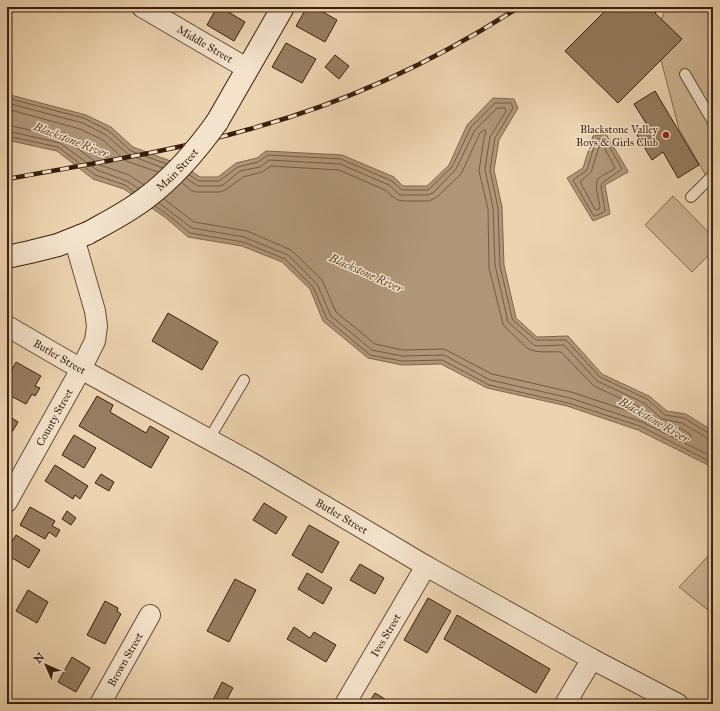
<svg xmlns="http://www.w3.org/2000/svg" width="720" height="711" font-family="'IM FELL Great Primer',serif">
<rect width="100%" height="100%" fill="#edd4b0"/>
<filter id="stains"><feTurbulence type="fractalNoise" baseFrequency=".005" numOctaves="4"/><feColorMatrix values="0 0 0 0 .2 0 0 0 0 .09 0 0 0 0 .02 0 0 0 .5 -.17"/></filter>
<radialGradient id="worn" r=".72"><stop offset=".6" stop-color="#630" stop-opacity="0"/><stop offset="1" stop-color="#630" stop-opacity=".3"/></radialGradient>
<!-- green -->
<g fill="#ceb594" stroke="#836a50">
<path d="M666,7H713V188L679,129L655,37Z"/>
<path d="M673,196L713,237V251L692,272L645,225Z"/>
<path d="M713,551V614L679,587Z"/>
</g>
<!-- water -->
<g fill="#af9678" stroke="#7f664d">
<path d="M7,94L86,115L111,127L133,147L184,166L200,177H218L236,163L257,158L266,151L342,155L394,177L403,186H427L449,165L467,125L493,98L514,99L518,108L499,140L494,170L502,207L504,265L516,318L537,337L568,336L602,374L649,396L667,411L686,414L713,431V468L710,466L638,430L567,406L487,388L441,364L402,365L368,358L323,321L310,289L282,262L242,246L188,237L166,218L124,189L93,179L57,151L7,140Z"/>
<path d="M606,134L628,171V172L605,185L610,214L593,221L567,178L583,168L593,136Z"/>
</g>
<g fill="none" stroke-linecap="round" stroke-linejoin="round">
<!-- shore -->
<g stroke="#745a42" stroke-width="1">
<path d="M7,98L84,118L109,131L131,151L167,164"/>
<path d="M7,103L83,123L106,135L129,155L163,168"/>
<path d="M7,109L80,129L103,140L126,161L158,172"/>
<path d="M7,125L62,137L100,165L129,175L144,185"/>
<path d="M7,131L60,143L97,170L127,181L139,189"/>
<path d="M7,136L58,147L95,175L125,185L134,192"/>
<path d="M603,138L605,139L622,169L602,183L601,186L605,211L604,212L595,216L593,215L573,180L587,170L596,140Z"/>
<path d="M600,145H603L615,168L614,169C610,172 602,175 598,179C594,185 599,200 600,207L599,209L597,210L595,209L580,182L591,172Z"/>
<path d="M189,175L199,181H219L238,167L258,162L268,155L341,159L392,181L402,190H428L452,167L471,127L495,103H511L513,108L495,138L490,170L498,208L500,266L512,318L514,321L536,340H566L600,377L647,399L665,415L684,418L710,434H713"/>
<path d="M186,178L198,186H220L223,185L240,171L260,167L269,160L340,164L389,185L400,195H427L433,193L456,169L475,130L497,108H505L506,111L490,137L485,169L493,208L495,265L508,322L534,345L537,346L564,345L597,381L644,403L662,419L682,423L707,438L713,439"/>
<path d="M164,199L194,222L247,231L291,250L322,280L336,312L375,344L403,350L444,349L492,374L571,392L644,416L647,415L646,413L641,408L594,386L561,352C550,351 537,354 527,348L506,328L503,324L489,268L488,209L479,171L484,138L486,132L485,130H483L480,133L461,174L437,197L429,201H403L398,200L393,197L385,190L339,170L271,166L262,172L243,177L227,189L220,192H196L191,190L182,183"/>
<path d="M159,203L192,228L244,237L288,255L317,284L331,316L372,350L402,356L444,355L490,380L570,398L642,422L713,457"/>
<path d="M155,206L168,215L190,233L243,242L285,259L313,287L327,319L370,355L402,361L442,360L489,385L568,403L640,426L713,463"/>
<path d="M675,428H680L691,435V437L689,438L675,431L674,429Z"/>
</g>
</g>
<!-- building -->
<g fill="#967d61" stroke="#381f0c">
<path d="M217,7H220L245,22L234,41L207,25Z"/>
<path d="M307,7H314L337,20L325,42L296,26Z"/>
<path d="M609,7H660L655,13L682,39L618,103L565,51Z"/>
<path d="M286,43L316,59L302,83L272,67Z"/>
<path d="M335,55L349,66L339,79L325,67Z"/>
<path d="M655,91L699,165L678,178L663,152L652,160L637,135L649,128L634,104Z"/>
<path d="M168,313L218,342L202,370L152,341Z"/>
<path d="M16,362L41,376L35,386L40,388L35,396L32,394L26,404L7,394V379Z"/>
<path d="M97,396L113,405L110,412L146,433L150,426L169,437L151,468L79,426Z"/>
<path d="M7,415L18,422L9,437L7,436Z"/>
<path d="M74,435L96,448L84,468L62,455Z"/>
<path d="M55,465L88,486L80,499L75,495L73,499L45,481Z"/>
<path d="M101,474L114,482L109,491L95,483Z"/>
<path d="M264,503L287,517L276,534L253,520Z"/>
<path d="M30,507L55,521L52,526L60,530L56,537L49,532L45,539L20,525Z"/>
<path d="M67,511L76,518L71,525L62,519Z"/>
<path d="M309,525L339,542L322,573L292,555Z"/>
<path d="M16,535L40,550L29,568L7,555V549Z"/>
<path d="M360,564L384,578L375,594L350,580Z"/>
<path d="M307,573L332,588L323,604L298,589Z"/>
<path d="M235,579L256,590L229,642L207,631Z"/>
<path d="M28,590L48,602L37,623L16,611Z"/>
<path d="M428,598L451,611L427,653L404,640Z"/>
<path d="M105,601L118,608L117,611L121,614L105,644L87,635Z"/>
<path d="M457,615L550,669L536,693L444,639Z"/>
<path d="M294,627L310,638L314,632L336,645L326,662L287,639Z"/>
<path d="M72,657L90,668L76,692L58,682Z"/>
<path d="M222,682L233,688L227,699L230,700L228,704H211Z"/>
<path d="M375,693L393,704H368Z"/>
<path d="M256,699L263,704H253Z"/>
</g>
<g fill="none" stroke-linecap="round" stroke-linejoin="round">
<!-- service casing -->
<g stroke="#654c35" stroke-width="12">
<g id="service">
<path d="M685,74L713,122"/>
<path d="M691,197L713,175"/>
<path d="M209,439L244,380"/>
</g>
</g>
<!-- minor casing -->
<g stroke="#654c35" stroke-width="22">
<g id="minor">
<path id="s1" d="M142,7L248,69"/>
<path id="s2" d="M7,326L81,369L252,463L426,566L592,659L678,704"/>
<path id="s3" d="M7,502L81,369L95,341L97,326L95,311L74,238"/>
<path id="s4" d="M100,704L150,615"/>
<path id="s5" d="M345,704L426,566"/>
<path d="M565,704L592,659"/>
</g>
</g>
<!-- secondary casing -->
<g stroke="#381f0c" stroke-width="24">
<g id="secondary">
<path d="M217,122L283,7"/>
<path d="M7,257L30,252L58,245L88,233"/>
</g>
</g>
<!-- service -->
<use href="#service" stroke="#f3e3cc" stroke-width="10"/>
<!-- minor -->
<use href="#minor" stroke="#f3e3cc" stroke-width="20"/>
<!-- secondary -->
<use href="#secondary" stroke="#f3e3cc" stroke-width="22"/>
<!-- rail casing -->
<g stroke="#381f0c" stroke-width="4.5">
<path id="rail" d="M7,179C88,164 170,152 250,129C345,103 436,61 519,7"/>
</g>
<!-- rail -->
<use href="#rail" stroke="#f3e3cc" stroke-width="3" stroke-dasharray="9" stroke-linecap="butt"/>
<!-- secondary-bridge casing -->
<g stroke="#381f0c" stroke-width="24" stroke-linecap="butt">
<g id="secondary-bridge">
<path id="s6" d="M88,233C108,222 128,212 146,198C174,177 197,150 217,122"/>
</g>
</g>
<!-- secondary-bridge -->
<use href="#secondary-bridge" stroke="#f3e3cc" stroke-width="22"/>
</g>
<!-- markers -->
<circle fill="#8f2418" stroke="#f3e3cc" stroke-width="1.5" cx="666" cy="135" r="4"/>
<g text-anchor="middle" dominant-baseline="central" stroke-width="3" stroke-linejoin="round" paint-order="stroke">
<!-- street labels -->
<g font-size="11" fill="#381f0c" stroke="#f3e3cc">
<text stroke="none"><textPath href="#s1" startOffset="73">Middle Street</textPath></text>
<text stroke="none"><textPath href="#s6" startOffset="110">Main Street</textPath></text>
<text stroke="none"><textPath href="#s2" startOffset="61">Butler Street</textPath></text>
<text stroke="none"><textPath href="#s3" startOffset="97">County Street</textPath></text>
<text stroke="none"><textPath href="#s2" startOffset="385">Butler Street</textPath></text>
<text stroke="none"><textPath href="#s5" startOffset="80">Ives Street</textPath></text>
<text stroke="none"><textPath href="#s4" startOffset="51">Brown Street</textPath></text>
</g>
<!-- poi labels -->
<g font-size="11" fill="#381f0c" stroke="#f3e3cc" text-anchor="end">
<text x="658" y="129">Blackstone Valley<tspan x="658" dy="13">Boys &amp; Girls Club</tspan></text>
</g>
<!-- water labels -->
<g font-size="12" font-style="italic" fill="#624932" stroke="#f3e3cc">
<text transform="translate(71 140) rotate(21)">Blackstone River</text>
<text transform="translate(366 273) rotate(24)">Blackstone River</text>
<text transform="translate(654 420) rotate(30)">Blackstone River</text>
</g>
</g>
<!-- margin -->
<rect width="720" height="711" fill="none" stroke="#edd4b0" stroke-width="24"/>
<rect x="8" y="8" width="704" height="695" fill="none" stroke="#381f0c" stroke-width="2"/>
<rect x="12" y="12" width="696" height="687" fill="none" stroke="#381f0c"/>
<!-- north arrow -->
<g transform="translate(46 665) rotate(315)" stroke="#f3e3cc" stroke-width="3" paint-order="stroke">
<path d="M0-3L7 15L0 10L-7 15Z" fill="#381f0c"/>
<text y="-6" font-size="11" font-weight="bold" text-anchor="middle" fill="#381f0c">N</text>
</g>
<rect width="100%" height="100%" filter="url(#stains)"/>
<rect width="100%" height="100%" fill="url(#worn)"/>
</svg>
